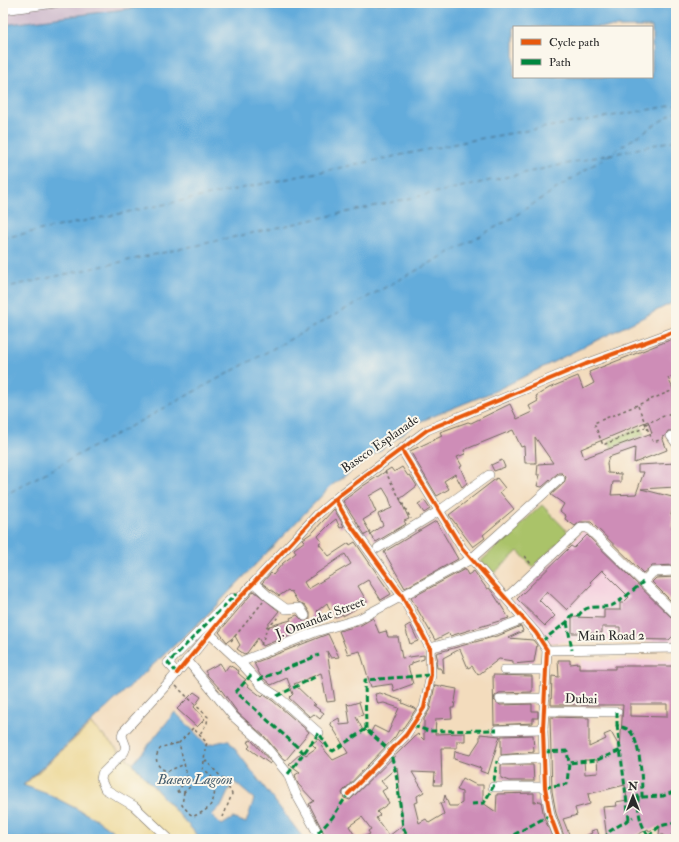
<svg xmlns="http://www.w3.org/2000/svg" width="679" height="842" font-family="'IM FELL Double Pica',serif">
<rect width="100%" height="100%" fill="#fbf7ec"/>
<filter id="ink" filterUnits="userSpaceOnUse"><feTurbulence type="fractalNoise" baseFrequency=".025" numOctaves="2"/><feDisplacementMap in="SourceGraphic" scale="8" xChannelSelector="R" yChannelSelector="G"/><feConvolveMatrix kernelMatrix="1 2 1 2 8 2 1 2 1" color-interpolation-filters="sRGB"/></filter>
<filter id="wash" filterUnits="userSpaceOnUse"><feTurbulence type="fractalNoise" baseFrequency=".012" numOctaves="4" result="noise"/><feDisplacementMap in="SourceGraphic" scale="16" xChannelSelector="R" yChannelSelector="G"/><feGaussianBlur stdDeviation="0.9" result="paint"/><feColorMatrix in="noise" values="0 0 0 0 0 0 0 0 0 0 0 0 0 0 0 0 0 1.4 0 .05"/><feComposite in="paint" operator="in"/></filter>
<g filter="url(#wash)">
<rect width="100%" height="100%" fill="#f3dcbd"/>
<!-- built -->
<g fill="#f4cfde">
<path d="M584,530L676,622V642L579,641L551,643L512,603Z"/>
<path d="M581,660H676V707L580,706Z"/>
</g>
<!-- industrial -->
<path fill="#d0bdce" d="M3,3H171L3,25Z"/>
<!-- green -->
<g fill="#aac369" stroke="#6a774a">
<path d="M641,427L644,434L612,448L609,441Z"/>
<path d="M542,505L569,533L533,567L518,551L493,574L481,561Z"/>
</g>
<!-- sand -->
<path fill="#eeda9e" stroke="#8c8264" d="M91,724L133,764L201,839H124L96,819L50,795L23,786Z"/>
<!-- water -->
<g fill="#64acdb" stroke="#486c83" fill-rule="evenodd">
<path d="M171,3H676V301L495,391L419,422L331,486L205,617L23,785L50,795L96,819L124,839H3V25ZM514,27H652V77H514Z"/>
<path d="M175,712L207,745L228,740L304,839H201L133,764ZM233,781L254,799L246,823L233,818L222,825L212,815L222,805Z"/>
</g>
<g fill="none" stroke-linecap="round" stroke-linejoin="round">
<!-- ferry -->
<g stroke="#3f5869" stroke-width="1" stroke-dasharray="5 4" stroke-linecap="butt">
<path d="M609,155L676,140"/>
<path d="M3,238L478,139L676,105"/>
<path d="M3,288L606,155"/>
<path d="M3,496L507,221L676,111"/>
</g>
</g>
<g id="blocks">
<!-- building -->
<g fill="#ce8db7" fill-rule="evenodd">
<path d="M675,338L676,375L668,378L674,391L676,390V431H668L665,436L662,437L667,450L634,463L635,448L609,457L607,463L608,473L621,474V482H613L611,495L636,494L644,472H638V465L676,463V487L641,489L676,498L671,515H673L672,528L676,527V565L652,566L643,573L591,522H580L575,526L565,519L566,516L560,511L564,504L551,495L564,483L566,477L562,473H558L542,487L537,486L540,475H537L538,464L553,463L535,437L536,463H525L524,446L521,447L513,430L464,450L465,454L457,457L462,466L460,467L467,483L462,487L455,474L444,481L449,489L437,496L410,451L442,436L440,432L468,422L471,423L510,404L517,419L532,412L529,406L538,401L536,396L549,388L578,376L583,389L594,383L589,372ZM648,421L652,433L584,458L581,449Z"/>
<path d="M502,460L505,467L494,471L491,465Z"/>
<path d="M402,467L408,476L410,475L417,486L400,499L409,519L404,521L406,524L376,542L370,534L383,525L378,514L392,508L389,498L383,488L369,496L376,512L363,520L370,532L365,535L343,501L363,486L391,468L394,472Z"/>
<path d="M497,478L505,488L500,492L514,509L483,535L485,538L473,547L449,515Z"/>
<path d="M424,500L430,509L424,513L418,504Z"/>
<path d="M334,509L344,526L340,528L336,519L331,523L318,536L322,542L319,544L329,556L349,543L350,545L355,542L391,594L381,600L368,580L358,586L367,602L343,616V614L333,618L327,603L317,611L322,622L263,646L258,638L247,653L244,654L237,649L240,645L235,636L227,642L219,632L254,591L279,611L266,627L291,620L290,618L297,615L303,621L310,619V613L305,605L298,602L291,591L290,592L288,590L279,596L262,583L271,573L273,575L283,563L296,553L294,549L305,541L303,539L313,532ZM345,554L351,564L308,589L304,582Z"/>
<path d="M436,521L458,559L405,588L384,552Z"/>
<path d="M587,535L672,618L676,620V633L669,640L620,639V627H602V633H572V617L604,618V610H620V603H623L629,597L602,570L590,582L592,584L567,610L547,591L539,600L555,616L545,626L517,599L571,546L574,548Z"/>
<path d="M465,569L468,575L474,571L487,589L489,588L493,593L509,618L450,636L449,633L435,640L411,598Z"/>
<path d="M676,577V606L652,582L656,578Z"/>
<path d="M373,618L379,633L386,631L388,637H398L402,658L424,655V659L412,663V665L408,666L413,684L394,691L392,684L371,687L360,651L348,654L339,631L361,625Z"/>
<path d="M410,624L418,641L410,644L405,627Z"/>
<path d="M521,626L523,631L508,638L533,640L537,645L534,662L513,664V661L499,659L478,675L472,666L468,668L460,649L443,658L444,674L440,668H437L436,661H438L436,653L500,635Z"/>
<path d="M328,634L339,657L331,658L327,651L335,701L327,702L321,673L294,684L316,705H313L324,713L320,719L314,714L310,717L289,698L293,694L287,678L271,685L260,675L254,663Z"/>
<path d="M558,660H570V664L579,663V669H615V666H676V743H673V757L676,756V839H662L664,835H659L660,826L649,831L648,829L630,839H607L603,807L617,806L616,802L627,800L625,785L588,794L590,804L575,808L577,815L563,819L571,839H565L556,813L552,791L550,717L589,718V747L606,739L604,735L611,732L620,748L623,705H551L552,676L559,677ZM630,704H667V717L630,716ZM584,760H597L598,773L585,774Z"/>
<path d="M220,663L225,671L229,665L239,671L238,673L246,680L244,681L249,687L262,697L264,695L273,701L309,732L285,761L265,737L238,713L222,691L208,676L205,671Z"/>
<path d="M493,675L532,676V692L499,693L495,696L494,700L500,705L532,704V711H538V718H533V723L494,725Z"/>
<path d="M435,685L457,689L454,708H451L452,718L436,719L435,734L465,733V741H457V748H441L442,785H434L435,773L412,772L424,792L417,796L418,802L414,803L419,823L426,819L429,823L444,814L440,803H443L445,795L449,806H457L462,803V792L457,790L463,778L476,785H483V803L496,812L497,794L534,793V802L541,801L544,817L553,839H543V837L538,839H409L405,833L397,839H359L370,834L368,831L371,829L362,817L349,826L357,839H327L309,804L314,801L298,784L295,775L300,772L289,764L302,752L306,755L316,748L312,744L318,739L323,744L321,746L333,760L348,753L330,723L339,718L340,725L350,724L347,703L349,705L359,702L363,715L356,717L364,732L366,730L370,734L374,726L388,733L399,708L384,703L378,704L375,694L380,693L403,701L402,703L416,709L401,731L399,730L395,737L344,790L342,793L344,798L350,800L414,737L418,734L424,740V719L430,709ZM397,767L403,825L389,836L376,818L380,815L377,812L389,803L382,791L387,788L381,781Z"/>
<path d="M194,692L201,697L194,707L205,719L197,727L177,709Z"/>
<path d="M480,734L500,736L488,774L480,771L481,768L454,759L455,751L470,755L480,740Z"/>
<path d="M533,735L534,752L501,755V736Z"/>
<path d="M251,740L271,762L270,764L248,748L250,746L247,742Z"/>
<path d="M501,765H533L534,781H509L501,778Z"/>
<path d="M597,829L600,839H578L592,833L591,831Z"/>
</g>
</g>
</g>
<g filter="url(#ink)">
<use href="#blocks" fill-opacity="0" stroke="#71695e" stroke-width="1"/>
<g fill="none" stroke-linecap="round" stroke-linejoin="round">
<!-- minor casing -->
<g stroke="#71695e" stroke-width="10">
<g id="minor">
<path d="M3,10L55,3"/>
<path d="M671,436L676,443"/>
<path d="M402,450L462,548L536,633L547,650L543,729L545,787L550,815L559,839"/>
<path d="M335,499L349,523L402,596L430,648L431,675L424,708L406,735L348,794"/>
<path d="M378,548L439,511L489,475"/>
<path d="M643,582L653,572L676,571"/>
<path d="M254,583L268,596L286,609L300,608L305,616"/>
<path d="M506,598L581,528L587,527L676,614"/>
<path d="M210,634L240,662L263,687L277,696L319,733"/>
<path d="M430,648L498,629L523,619"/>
<path d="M547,650L676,648"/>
<path d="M187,660L234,717L261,741L288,774L295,792L321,839"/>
<path d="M240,662L315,632L359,619L471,559L560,479"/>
<path d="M504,670H545"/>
<path d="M177,673L168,663L232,598"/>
<path d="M500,699L545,698"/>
<path d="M544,711L617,712"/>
<path d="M497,730L543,729"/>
<path d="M503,760L544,758"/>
<path d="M493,787H545"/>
<path d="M169,839L134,806L105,789L101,780L102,774L124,752L126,747L122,736L123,732L171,680L235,603L317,515L340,495L427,430L586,364L676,331"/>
</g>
</g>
<!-- path -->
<g stroke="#71695e" stroke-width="1.5" stroke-dasharray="3 3" stroke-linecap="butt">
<path d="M638,406L653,442L663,439"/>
<path d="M645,424L676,411"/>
<path d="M646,427L603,445L594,423L676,389"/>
<path d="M385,471L411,519"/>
<path d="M525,556L531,564"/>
<path d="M231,641L263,602"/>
<path d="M261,645L267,629L280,615"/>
<path d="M176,686L208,717L207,723L200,734"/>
<path d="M178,743L162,747C153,755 155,769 168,771L185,764"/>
<path d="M205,760L225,781L232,794L223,817"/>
<path d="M177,792H184C194,784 203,775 204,761C205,754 204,750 207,743L193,728L179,743L188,780"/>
<path d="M177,792L183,784L197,778"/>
<path d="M184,792L182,805L190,814L194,816C199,814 205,811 208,808C218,799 217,774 203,770"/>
</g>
<!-- minor -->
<use href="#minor" stroke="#fff" stroke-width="9"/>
<!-- quiet -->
<g stroke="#00873e" stroke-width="3" stroke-dasharray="6 3" stroke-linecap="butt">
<path d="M567,622L572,650"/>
<path d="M542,641L567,622L572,615H579C588,603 597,609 610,606C618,604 636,588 643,582"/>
<path d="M177,673L168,663L236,594"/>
<path d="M251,675L236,692L304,753"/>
<path d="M258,680L319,655"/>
<path d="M277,696L317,676"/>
<path d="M617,712V725C621,727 626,728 629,730C641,741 642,781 642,797L638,796C638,813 640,826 651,839"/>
<path d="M617,725L629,819"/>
<path d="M413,726L429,731L497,730"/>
<path d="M366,729L365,680L431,675"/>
<path d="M544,752L567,751L569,763"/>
<path d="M288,774L319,733L329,749L333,751L366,729L390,751L396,773L403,827L409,839"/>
<path d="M545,787L567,784L569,763L597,760L621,750"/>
<path d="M642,797L663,796L676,791"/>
<path d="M472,804L484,803L493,787L497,761"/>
<path d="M318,833L332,818L348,794"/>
<path d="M648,836L660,826L676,822"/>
<path d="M506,839L550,815"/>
<path d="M604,839L610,831L633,817"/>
<path d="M671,839L676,828"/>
</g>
<!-- cycleway casing -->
<g stroke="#fbf7ec" stroke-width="6">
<g id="cycleway">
<path d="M402,450L462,548L536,633L547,650L543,729L545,787L550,815L559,839"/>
<path d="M335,499L349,523L402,596L430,648L431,675L424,708L406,735L348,794"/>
<path d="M177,673L235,603L317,515L340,495L427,430L586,364L676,331"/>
</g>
</g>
<!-- cycleway -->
<use href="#cycleway" stroke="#e8590c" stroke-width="4"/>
</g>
</g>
<g text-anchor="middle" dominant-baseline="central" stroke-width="4" stroke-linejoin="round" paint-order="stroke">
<!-- street labels -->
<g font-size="13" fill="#2b2b2b" stroke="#fbf7ec">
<text transform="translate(380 444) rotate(-35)">Baseco Esplanade</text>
<text transform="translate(320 618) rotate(-21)">J. Omandac Street</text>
<text transform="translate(611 636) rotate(-1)">Main Road 2</text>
<text transform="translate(581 699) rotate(1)">Dubai</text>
</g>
<!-- water labels -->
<g font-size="14" font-style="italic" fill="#3f5869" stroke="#fbf7ec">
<text x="195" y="779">Baseco Lagoon</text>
</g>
</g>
<!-- margin -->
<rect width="679" height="842" fill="none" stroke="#fbf7ec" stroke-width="16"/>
<!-- legend -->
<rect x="513" y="26" width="140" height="52" fill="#fbf7ec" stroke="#a8a59f"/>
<rect x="521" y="39" width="20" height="6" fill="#e8590c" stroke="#a8a59f"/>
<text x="549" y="46" font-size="12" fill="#2b2b2b">Cycle path</text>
<rect x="521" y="59" width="20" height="6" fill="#00873e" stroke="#a8a59f"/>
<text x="549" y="66" font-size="12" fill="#2b2b2b">Path</text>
<!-- north arrow -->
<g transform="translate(633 796)" stroke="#fbf7ec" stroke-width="3" paint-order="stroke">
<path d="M0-3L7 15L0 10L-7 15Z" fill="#2b2b2b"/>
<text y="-6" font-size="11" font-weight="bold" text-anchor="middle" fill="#2b2b2b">N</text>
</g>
</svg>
